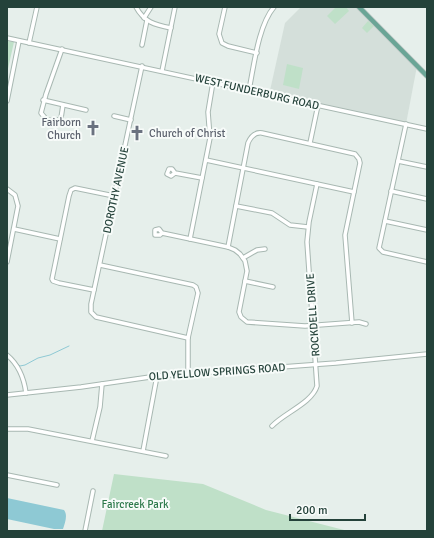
<svg xmlns="http://www.w3.org/2000/svg" width="434" height="538" font-family="Signika,sans-serif">
<rect width="100%" height="100%" fill="#e6efeb"/>
<!-- built -->
<path fill="#d4dfda" d="M301,7H359L417,66L406,124L269,95L285,23Z"/>
<!-- green -->
<g fill="#bfe0c8">
<path d="M336,7H346L349,11L335,24L327,16Z"/>
<path d="M368,21L374,26L367,33L362,28Z"/>
<path d="M7,41L14,42L7,73Z"/>
<path d="M287,64L303,68L299,89L283,85Z"/>
<path d="M114,474L203,484L266,510L348,531H102Z"/>
</g>
<!-- water -->
<path fill="#8ec9d4" d="M7,498L64,510C68,515 65,523 63,529H54L7,519Z"/>
<g fill="none" stroke-linecap="round" stroke-linejoin="round">
<!-- stream -->
<path stroke="#8ec9d4" stroke-width="1" d="M7,353L20,366L25,365L38,358L50,355L69,346"/>
<!-- minor casing -->
<g stroke="#a8b8b2" stroke-width="5.5">
<g id="minor">
<path d="M136,7C144,22 155,25 171,28"/>
<path d="M225,7L219,34L222,43L228,46L257,53"/>
<path d="M144,18L151,7"/>
<path d="M7,38L427,129"/>
<path d="M29,43L37,7"/>
<path d="M142,45L147,20"/>
<path d="M62,49L46,94L41,113L47,120L57,121L61,118L63,105"/>
<path d="M142,66L91,304V312L96,317L188,338"/>
<path d="M162,71L175,7"/>
<path d="M249,90C254,66 258,26 274,7"/>
<path d="M43,100L86,110"/>
<path d="M7,101L19,41"/>
<path d="M114,116L131,120"/>
<path d="M406,124L379,248L383,252L427,262"/>
<path d="M310,143L318,105"/>
<path d="M206,160L354,192"/>
<path d="M398,161L427,167"/>
<path d="M175,173L171,176L167,174L169,169H172L175,173L202,178"/>
<path d="M7,189L15,195L18,206L7,262"/>
<path d="M391,191L427,199"/>
<path d="M236,206L272,213L290,225L308,227"/>
<path d="M385,221L427,230"/>
<path d="M14,229L60,239"/>
<path d="M162,233L160,235H155V230L159,229L162,233L228,247L235,250L240,254L245,261L247,271L239,312L241,317L247,322L305,326L359,322L366,324"/>
<path d="M190,239L210,138L208,112L213,82"/>
<path d="M228,247L248,143C251,136 255,132 262,133L355,154L359,159L360,163L345,235L352,323"/>
<path d="M243,258L257,250L265,249"/>
<path d="M100,265L193,285L196,287L198,293L188,338V374"/>
<path d="M245,281L273,287"/>
<path d="M94,290L59,283L53,281L52,279L69,196L71,190L75,188L114,196"/>
<path d="M7,355C19,365 24,378 26,393"/>
<path d="M7,395L81,387L157,376L336,363L427,354"/>
<path d="M272,426C284,413 312,403 317,386L307,242L309,222L317,184"/>
<path d="M7,429H28L166,456"/>
<path d="M92,441L100,407L102,384"/>
<path d="M143,451L157,376"/>
<path d="M7,475L57,485"/>
<path d="M85,531L93,491"/>
</g>
</g>
<!-- major casing -->
<g stroke="#c2cac8" stroke-width="6">
<path id="major" d="M359,7L427,76"/>
</g>
<!-- minor -->
<use href="#minor" stroke="#fff" stroke-width="3.5"/>
<!-- major -->
<use href="#major" stroke="#6aa596" stroke-width="4.5"/>
</g>
<!-- icons -->
<defs>
<g id="church-bare" transform="scale(1.2)"><path d="M-1.2-6h2.4v3.5h3.3v2.4h-3.3V6h-2.4V-.1h-3.3v-2.4h3.3Z" fill="#6b7280" stroke="#f7fbf9" stroke-width="2.5" paint-order="stroke"/></g>
</defs>
<g fill-rule="evenodd">
<use href="#church-bare" x="93" y="128"/>
<use href="#church-bare" x="137" y="133"/>
</g>
<g text-anchor="middle" dominant-baseline="central" stroke-width="4" stroke-linejoin="round" paint-order="stroke">
<!-- street labels -->
<g font-size="11" fill="#24423a" stroke="#f7fbf9">
<text transform="translate(257 92) rotate(13)">WEST FUNDERBURG ROAD</text>
<text transform="translate(116 190) rotate(-78)">DOROTHY AVENUE</text>
<text transform="translate(313 315) rotate(-94)">ROCKDELL DRIVE</text>
<text transform="translate(217 372) rotate(-4)">OLD YELLOW SPRINGS ROAD</text>
</g>
<!-- worship labels -->
<g font-size="11" fill="#5b616d" stroke="#f7fbf9" text-anchor="end">
<text x="81" y="122">Fairborn<tspan x="81" dy="13">Church</tspan></text>
<text x="149" y="133" text-anchor="start">Church of Christ</text>
</g>
<!-- park labels -->
<g font-size="11" fill="#2d7a4b" stroke="#f7fbf9">
<text x="135" y="504">Faircreek Park</text>
</g>
</g>
<!-- border -->
<rect width="434" height="538" fill="none" stroke="#24423a" stroke-width="16"/>
<!-- scale -->
<path d="M290 514v6h75v-6" fill="none" stroke="#24423a" stroke-width="2"/>
<text x="296" y="514" font-size="12" fill="#24423a" stroke="#f7fbf9" stroke-width="3" paint-order="stroke">200 m</text>
</svg>
